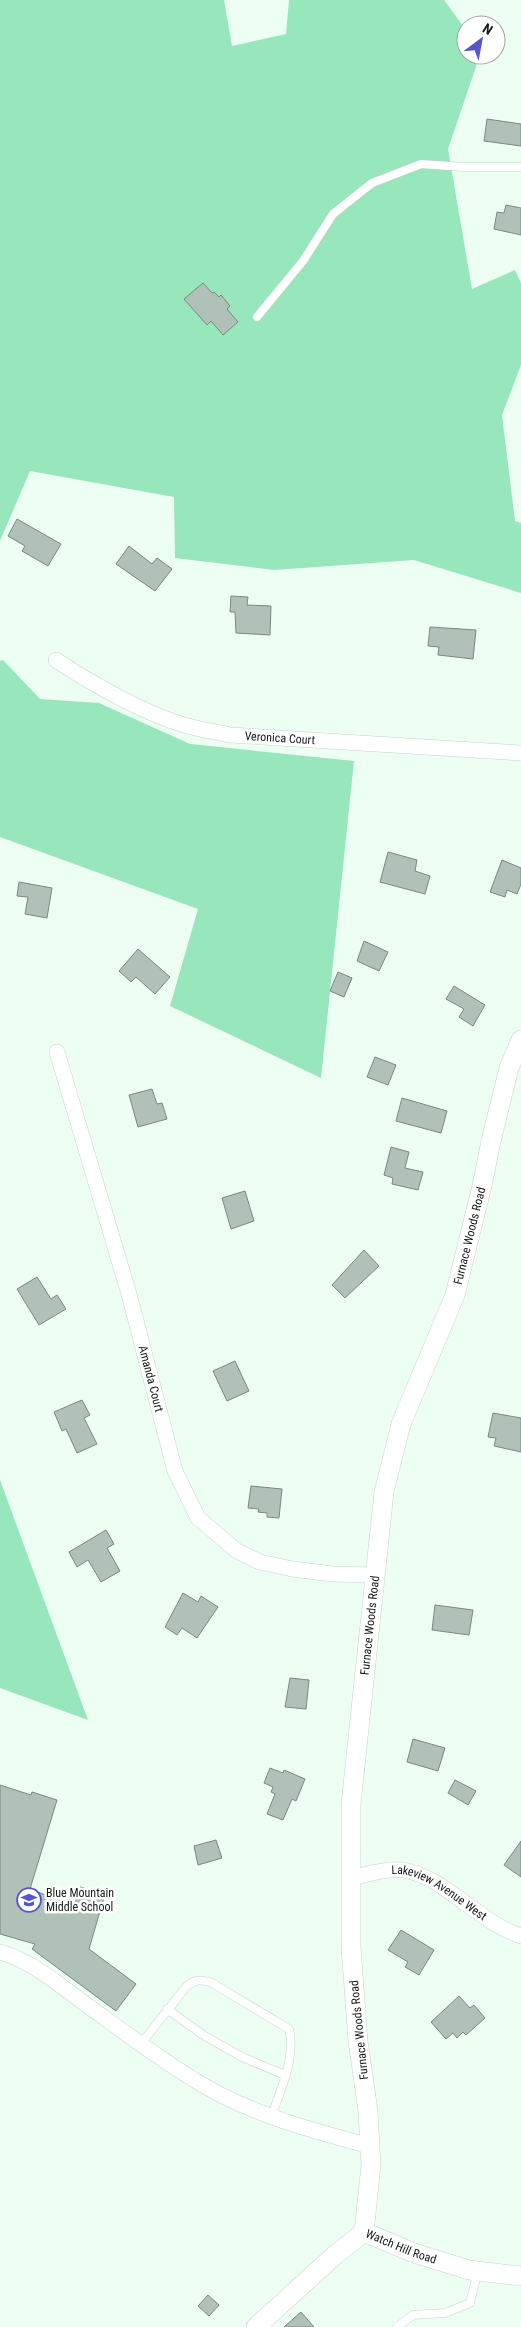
<svg xmlns="http://www.w3.org/2000/svg" width="521" height="2327" font-family="'Roboto Condensed',sans-serif">
<rect width="100%" height="100%" fill="#edfef3"/>
<!-- green -->
<g fill="#98e6bb">
<path d="M0,0H224L232,46L286,34L289,0H444L466,30V55H480L448,149L472,289L515,270L521,283V365L502,415L515,521L521,523V593L414,560L274,570L175,558L174,497L30,471L0,541Z"/>
<path d="M3,660L40,699L99,703L190,744L354,761L321,1078L170,1006L198,909L0,837V661Z"/>
<path d="M0,1480L88,1720L0,1688Z"/>
</g>
<!-- building -->
<g fill="#b0c1b7" stroke="#7a8980">
<path d="M487,119L521,124V146L484,141Z"/>
<path d="M506,205L521,208V235L494,229L497,212L504,213Z"/>
<path d="M203,283L212,293L214,292L219,297L221,295L230,306L227,309L238,322L223,335L211,321L207,325L184,299Z"/>
<path d="M17,519L61,544L48,566L22,551L25,546L8,536Z"/>
<path d="M129,546L152,564L157,558L172,569L155,591L116,564Z"/>
<path d="M231,596L248,597L247,605L271,606L270,635L236,633L235,612H230Z"/>
<path d="M430,627L476,630L473,659L438,655L439,647L428,646Z"/>
<path d="M388,852L417,860L415,871L430,876L425,894L380,882Z"/>
<path d="M502,860L521,868V884L517,894L507,890L505,897L490,892Z"/>
<path d="M19,882L52,888L47,918L25,914L28,897L17,896Z"/>
<path d="M364,941L388,952L379,971L357,961Z"/>
<path d="M138,949L170,977L155,994L136,977L131,982L119,971Z"/>
<path d="M338,972L352,978L344,997L330,991Z"/>
<path d="M454,986L485,1005L473,1026L459,1017L464,1009L446,999Z"/>
<path d="M375,1057L396,1065L388,1085L367,1077Z"/>
<path d="M152,1089L157,1104L162,1103L167,1119L138,1127L129,1095Z"/>
<path d="M402,1098L447,1111L441,1133L396,1121Z"/>
<path d="M391,1147L409,1152L405,1168L423,1172L418,1190L392,1184L393,1178L384,1175Z"/>
<path d="M245,1191L254,1221L231,1229L222,1198Z"/>
<path d="M364,1250L379,1266L345,1298L332,1285Z"/>
<path d="M37,1277L51,1299L57,1295L66,1309L39,1325L17,1289Z"/>
<path d="M235,1361L249,1391L227,1401L213,1371Z"/>
<path d="M82,1400L90,1415L84,1418L97,1444L77,1453L66,1429L62,1431L54,1412Z"/>
<path d="M493,1413L521,1418V1452L494,1446L496,1438L488,1437Z"/>
<path d="M251,1486L282,1489L279,1518L267,1517V1513L258,1512L259,1509L248,1508Z"/>
<path d="M106,1530L114,1544L107,1548L120,1571L101,1582L88,1560L77,1567L69,1552Z"/>
<path d="M183,1593L198,1602L201,1596L218,1607L197,1638L182,1628L177,1635L165,1627Z"/>
<path d="M435,1605L473,1610L469,1635L432,1630Z"/>
<path d="M290,1678L309,1680L306,1709L285,1707Z"/>
<path d="M413,1739L445,1748L438,1771L407,1762Z"/>
<path d="M270,1768L283,1773L284,1770L305,1779L296,1801L292,1799L283,1820L267,1814L275,1794L271,1792L273,1787L264,1783Z"/>
<path d="M455,1780L476,1791L468,1805L448,1793Z"/>
<path d="M0,1785L31,1795L32,1792L57,1800L30,1889L74,1906L80,1887L105,1894L89,1949L136,1984L116,2011L32,1949L35,1944L0,1934Z"/>
<path d="M216,1840L222,1858L198,1865L194,1846Z"/>
<path d="M521,1841V1877L504,1865Z"/>
<path d="M401,1930L434,1950L419,1975L405,1967L408,1962L388,1950Z"/>
<path d="M459,1996L470,2008L474,2005L485,2018L466,2035L463,2032L457,2038L453,2033L446,2039L431,2022Z"/>
<path d="M208,2295L219,2305L209,2316L198,2306Z"/>
<path d="M301,2312L314,2327H284Z"/>
</g>
<g fill="none" stroke-linecap="round" stroke-linejoin="round">
<!-- service casing -->
<g stroke="#c4d5ca" stroke-width="9">
<g id="service">
<path d="M257,317L303,261L333,214L372,183L421,164L464,167H521"/>
<path d="M167,2009L203,2035L242,2057L285,2075"/>
<path d="M140,2045L186,1987C195,1979 201,1979 212,1983L289,2029C296,2058 281,2088 272,2115"/>
<path d="M397,2327L413,2315L445,2313L470,2303L478,2271"/>
</g>
</g>
<!-- minor casing -->
<g stroke="#c4d5ca" stroke-width="16">
<g id="minor">
<path id="s1" d="M56,660C92,684 147,715 188,726C202,730 216,732 230,735L521,753"/>
<path id="s2" d="M57,1052L129,1294L175,1471L198,1518L237,1551L260,1562L292,1569L333,1574L374,1575"/>
<path id="s3" d="M351,1878C368,1874 391,1867 408,1871C447,1880 480,1923 521,1936"/>
<path d="M0,1952C32,1961 58,1984 84,2003C120,2029 155,2056 193,2079C246,2113 310,2130 370,2146"/>
</g>
</g>
<!-- tertiary casing -->
<g stroke="#c4d5ca" stroke-width="20">
<g id="tertiary">
<path id="s4" d="M364,2232L371,2165L368,2111L358,2041L351,1947V1804L384,1492L401,1424L455,1295L482,1186L491,1141L509,1068L521,1040"/>
<path id="s5" d="M364,2232L414,2253L469,2270L521,2276"/>
<path d="M256,2327L335,2255L364,2232"/>
</g>
</g>
<!-- service -->
<use href="#service" stroke="#fff" stroke-width="8"/>
<!-- minor -->
<use href="#minor" stroke="#fff" stroke-width="15"/>
<!-- tertiary -->
<use href="#tertiary" stroke="#fff" stroke-width="19"/>
</g>
<!-- icons -->
<defs>
<g id="school-ring" transform="scale(1.25)"><circle r="9.5" fill="#fff" stroke="#5755cc" stroke-width="1.5"/><path d="M0-5L7-2L0 1L-7-2ZM-4 1L0 2.5L4 1V4Q0 6-4 4Z" fill="#5755cc"/></g>
</defs>
<g fill-rule="evenodd">
<use href="#school-ring" x="29" y="1900"/>
</g>
<g text-anchor="middle" dominant-baseline="central" stroke-width="5" stroke-linejoin="round" paint-order="stroke">
<!-- street labels -->
<g font-size="12" fill="#141a16" stroke="#fff">
<text stroke="none"><textPath href="#s1" startOffset="241">Veronica Court</textPath></text>
<text stroke="none"><textPath href="#s4" startOffset="1014">Furnace Woods Road</textPath></text>
<text stroke="none"><textPath href="#s2" startOffset="340">Amanda Court</textPath></text>
<text stroke="none"><textPath href="#s4" startOffset="609">Furnace Woods Road</textPath></text>
<text stroke="none"><textPath href="#s3" startOffset="95">Lakeview Avenue West</textPath></text>
<text transform="translate(359 2030) rotate(-96)">Furnace Woods Road</text>
<text stroke="none"><textPath href="#s5" startOffset="40">Watch Hill Road</textPath></text>
</g>
<!-- poi labels -->
<g font-size="12" fill="#141a16" stroke="#fff" text-anchor="start">
<text x="46" y="1893">Blue Mountain<tspan x="46" dy="14">Middle School</tspan></text>
</g>
</g>
<!-- north arrow -->
<g transform="translate(481 40) rotate(32)"><circle r="24" fill="#ffffff" stroke="#a1a3a2"/>
<path d="M0-4L9 19L0 12L-9 19Z" fill="#5755cc"/>
<text y="-8" font-size="14" font-weight="bold" text-anchor="middle" fill="#141a16">N</text>
</g>
</svg>
